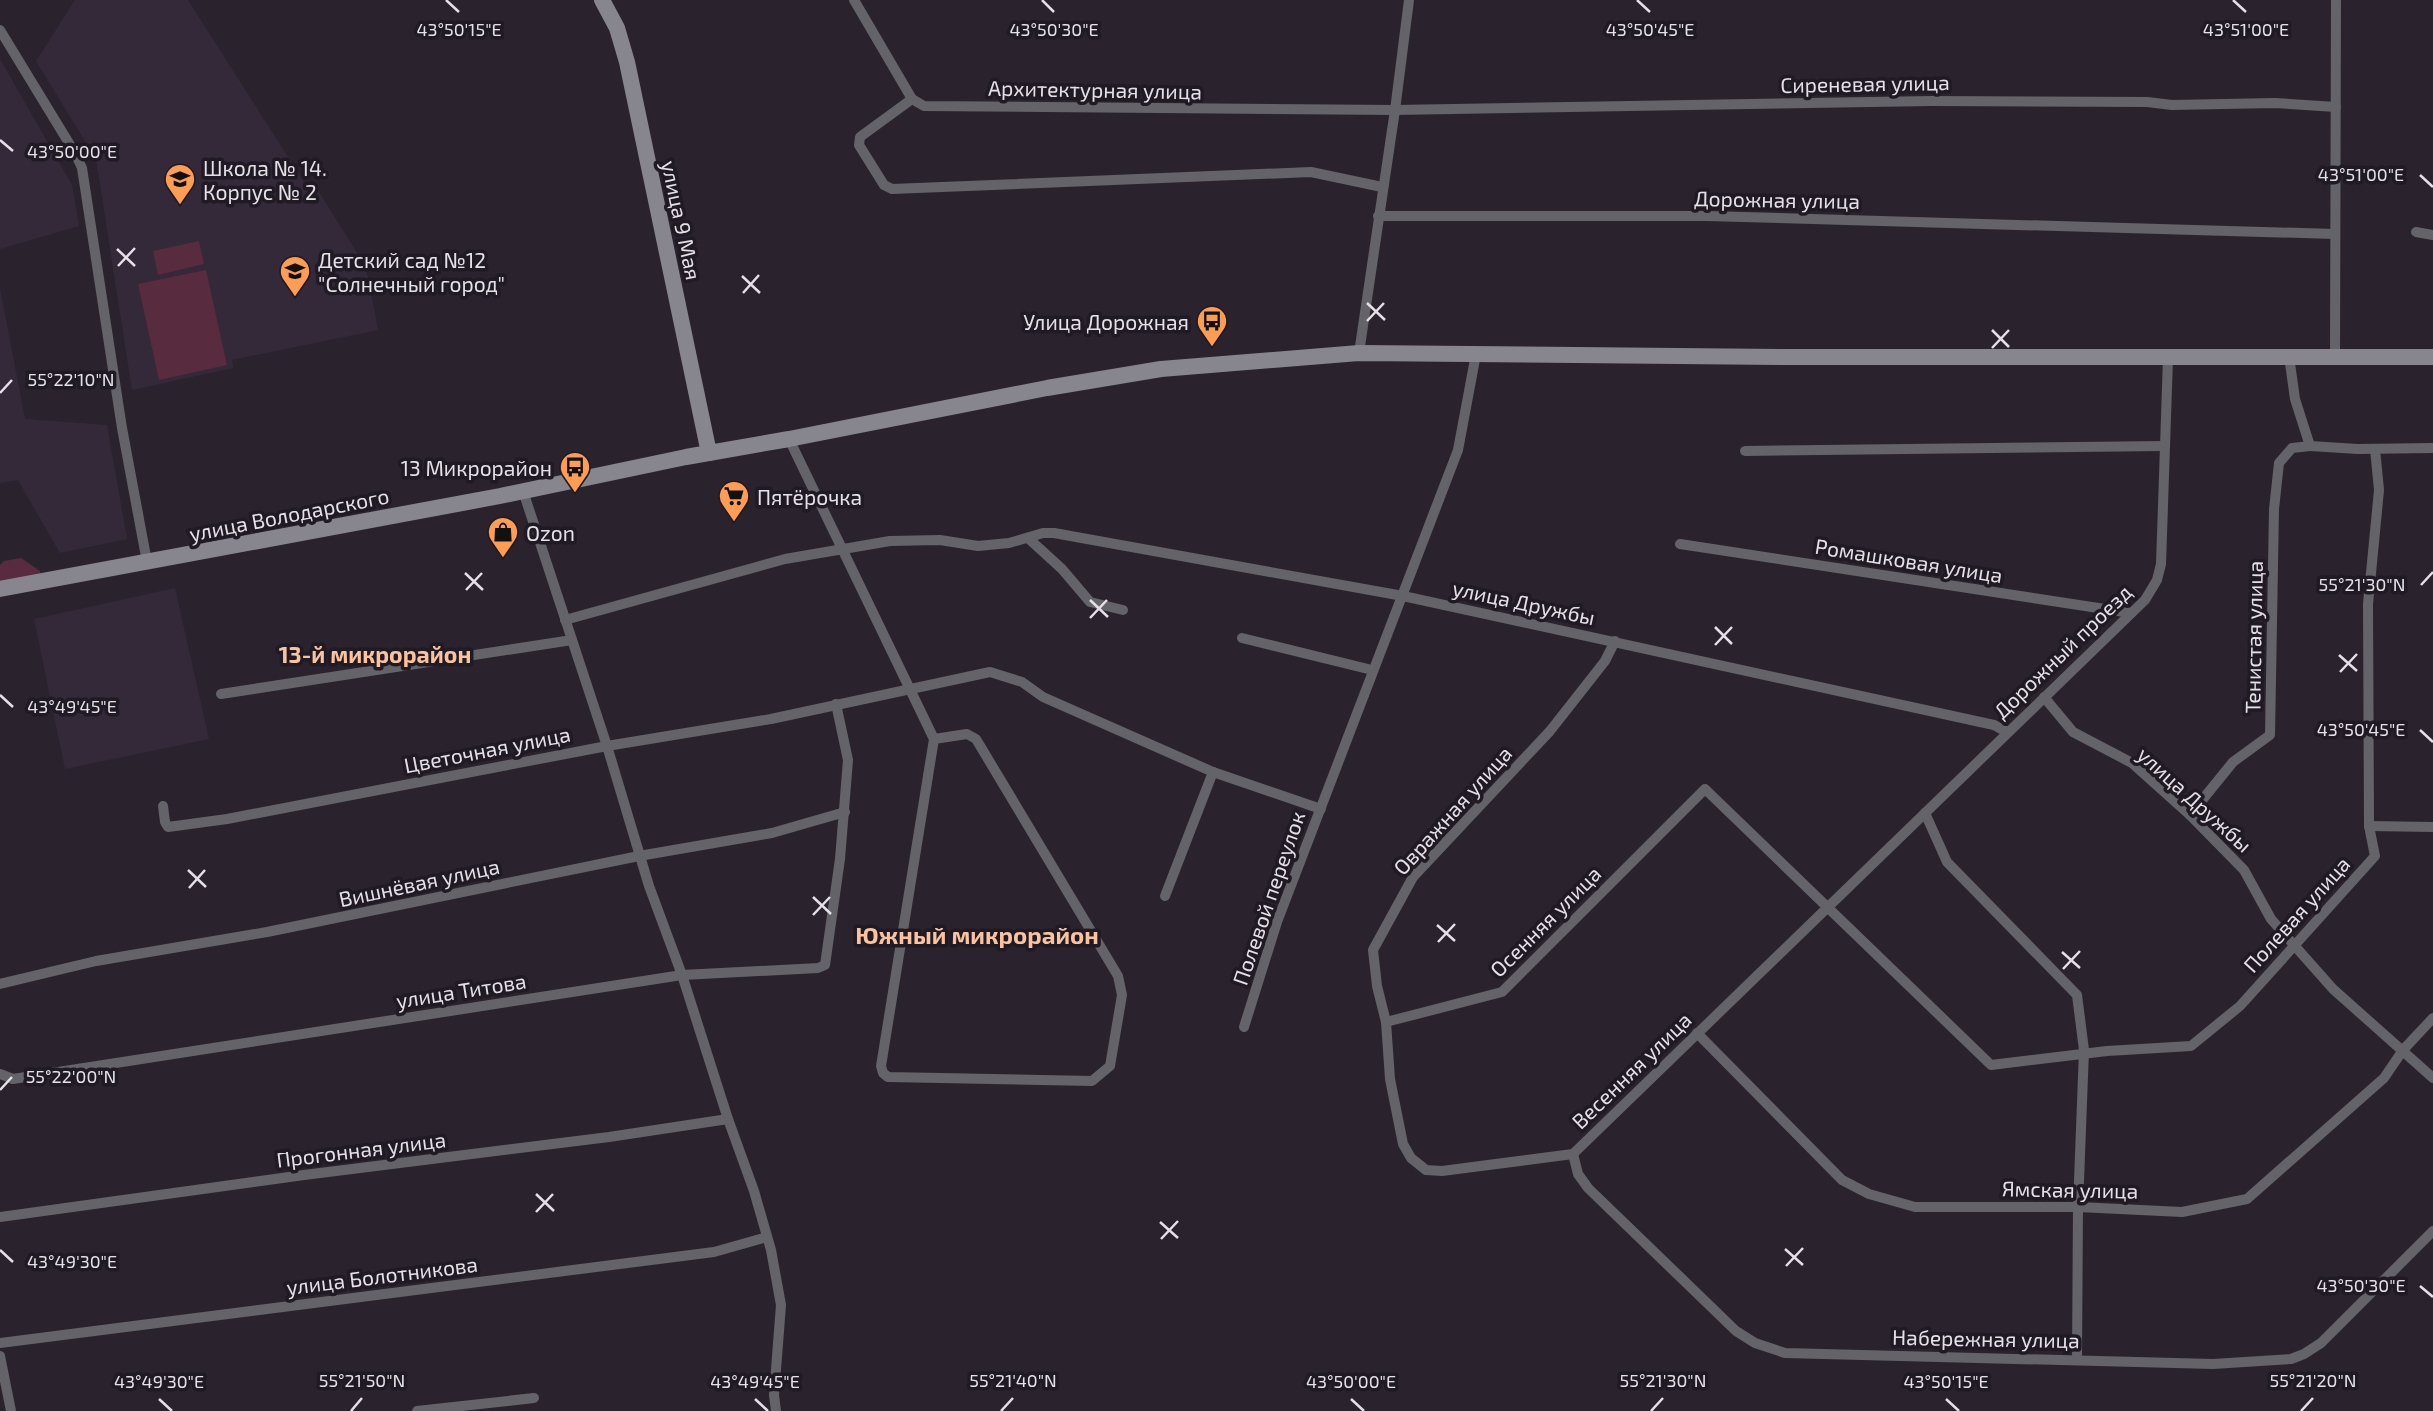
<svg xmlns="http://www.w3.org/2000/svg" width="2433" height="1411" font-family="'Exo 2',sans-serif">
<rect width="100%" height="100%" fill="#2a232e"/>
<!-- built -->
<g fill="#342939">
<path d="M75,0H188L311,193L319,192L366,267L378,330L232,360L233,368L132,390L96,159L36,61Z"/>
<path d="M0,59L72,185L79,226L0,249Z"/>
<path d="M0,288L25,419L107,425L127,539L60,553L18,480L0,483Z"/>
<path d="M175,588L209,739L65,769L34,619Z"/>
</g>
<!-- grass -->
<g fill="#592b3f">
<path d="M199,241L204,264L158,275L153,251Z"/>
<path d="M206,270L227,365L159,380L138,284Z"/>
<path d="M21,558L40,571L41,576L0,585V565L4,561Z"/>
</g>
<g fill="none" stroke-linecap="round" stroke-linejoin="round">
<!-- street -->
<g stroke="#646369" stroke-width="10">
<path d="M854,0L912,99L924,106L1395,110L1932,101L2147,102L2172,105L2275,103L2336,107"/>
<path d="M0,30L75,153L82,168L122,428L147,562"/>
<path d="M912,99L860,137L859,145L884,185L892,189L1311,172L1382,187"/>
<path d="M1378,216H1706L2335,234"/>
<path d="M2416,232L2433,235"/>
<path d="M1359,353L1395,110L1409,0"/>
<path d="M2335,355L2336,0"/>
<path d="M2289,356L2295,399L2310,446L2358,449L2433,448"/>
<path d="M789,439L934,739L967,734L976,739L1118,976L1122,995L1110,1066L1092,1081L888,1077L883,1073L881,1066L934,739"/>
<path d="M1745,451L2165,446"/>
<path d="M523,491L607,746L649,886L682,975L728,1119L754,1191L771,1250L781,1305L774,1395L776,1411"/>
<path d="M1028,538L1062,569L1090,602L1123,610"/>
<path d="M1680,544L2131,613"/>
<path d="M565,620L785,559L890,541L940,540L978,546L1009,543L1043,533H1054L1403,596L1994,725L2007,732"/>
<path d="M1242,638L1372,670"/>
<path d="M1615,641L1605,661L1550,731L1413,877L1373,950L1377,986L1386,1022L1390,1079L1403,1144L1411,1158L1426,1170L1442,1171L1573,1154L2145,600L2157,580L2161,564L2168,358"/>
<path d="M221,694L572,640"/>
<path d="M2044,697L2073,732L2132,763L2190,815L2244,870L2271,919L2333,989L2433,1078"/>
<path d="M163,806L165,822L168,827L227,819L607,746L771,719L990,672L1022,682L1043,697L1213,772L1321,809"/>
<path d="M1925,813L1947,862L2077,995L2084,1050L2078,1207L2077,1359"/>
<path d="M2190,815L2233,762L2270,735L2274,509L2279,463L2292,448L2310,446"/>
<path d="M2369,826L2433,827"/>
<path d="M1165,896L1213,772"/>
<path d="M0,984L96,961L267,932L639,856L772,833L845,812"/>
<path d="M1386,1022L1502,992L1705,789L1991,1065L2107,1051L2191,1046L2240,1006L2375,856L2369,826L2368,604L2379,490L2375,449"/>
<path d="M1244,1027L1277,922L1458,450L1476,354"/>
<path d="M1697,1033L1842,1180L1869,1194L1915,1207H2078L2182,1212L2247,1199L2384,1078L2403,1050L2433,1018"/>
<path d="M0,1074L13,1079L682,975L818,968L825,965L840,859L848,760L836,704"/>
<path d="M1573,1154L1578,1174L1588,1188L1736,1331L1755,1343L1785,1353L2213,1364L2291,1359L2304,1354L2321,1343L2433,1231"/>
<path d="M0,1217L304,1175L609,1137L728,1119"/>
<path d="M0,1343L714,1252L767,1237"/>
<path d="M0,1356L11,1411"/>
<path d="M417,1411L534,1398"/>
</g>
<!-- secondary -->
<g stroke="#87868f" stroke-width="16">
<path d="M602,0L617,28L627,62L709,453"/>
<path d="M0,589L500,496L686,457L789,439L1047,388L1161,369L1359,353L1790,357H2433"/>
</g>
</g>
<!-- ticks -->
<path fill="none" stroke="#e5e0e7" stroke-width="2.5" d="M446,0L459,12M1042,0L1054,12M1637,0L1650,12M2233,0L2246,12M0,140L13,151M2420,175L2433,187M117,249L135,266M118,266L135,248M742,276L760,293M743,293L759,275M1367,303L1385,320M1367,321L1384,303M1992,330L2009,347M1992,348L2009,330M0,393L12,380M465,573L483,590M2421,585L2433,572M466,590L482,573M1090,600L1108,617M1090,618L1107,600M1715,627L1732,644M1715,645L1732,627M2339,655L2357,671M2340,672L2357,654M0,695L13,707M2420,730L2433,742M188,870L206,887M189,888L205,870M813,897L831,914M813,915L830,897M1437,925L1455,941M1438,942L1455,924M2062,952L2080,968M2063,969L2080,951M0,1090L12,1077M536,1194L554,1211M536,1212L553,1194M1160,1222L1178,1238M1161,1239L1178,1221M1785,1249L1803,1265M0,1250L13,1262M1786,1266L1803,1248M2420,1286L2433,1297M159,1399L172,1411M755,1399L768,1411M1351,1399L1364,1411M1946,1399L1959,1411M351,1411L362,1398M1001,1411L1013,1398M1651,1411L1663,1398M2301,1411L2313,1398"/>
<!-- icons -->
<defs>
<g id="school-pin" transform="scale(1.575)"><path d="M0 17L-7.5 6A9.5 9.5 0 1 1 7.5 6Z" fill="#fd9d54" stroke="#201a24"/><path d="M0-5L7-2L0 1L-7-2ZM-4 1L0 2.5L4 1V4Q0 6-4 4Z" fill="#111"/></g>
<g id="bus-pin" transform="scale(1.575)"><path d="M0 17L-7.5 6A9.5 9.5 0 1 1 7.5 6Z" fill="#fd9d54" stroke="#201a24"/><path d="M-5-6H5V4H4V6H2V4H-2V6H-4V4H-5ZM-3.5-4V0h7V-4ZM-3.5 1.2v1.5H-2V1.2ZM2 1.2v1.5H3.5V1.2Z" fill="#111"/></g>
<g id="supermarket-pin" transform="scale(1.575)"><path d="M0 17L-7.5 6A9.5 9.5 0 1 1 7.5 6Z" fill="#fd9d54" stroke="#201a24"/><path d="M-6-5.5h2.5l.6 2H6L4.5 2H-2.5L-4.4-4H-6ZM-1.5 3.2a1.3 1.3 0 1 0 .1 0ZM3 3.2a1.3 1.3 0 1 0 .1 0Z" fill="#111"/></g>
<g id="shop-pin" transform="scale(1.575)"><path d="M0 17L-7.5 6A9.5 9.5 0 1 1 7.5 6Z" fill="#fd9d54" stroke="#201a24"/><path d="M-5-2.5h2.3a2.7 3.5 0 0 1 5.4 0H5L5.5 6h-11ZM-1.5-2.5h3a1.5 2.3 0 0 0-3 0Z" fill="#111"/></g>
</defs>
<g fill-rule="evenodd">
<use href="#school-pin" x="180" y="179"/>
<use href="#school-pin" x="295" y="271"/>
<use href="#bus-pin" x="1212" y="321"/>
<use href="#bus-pin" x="575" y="467"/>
<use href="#supermarket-pin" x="734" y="496"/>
<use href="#shop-pin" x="503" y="532"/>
</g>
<g text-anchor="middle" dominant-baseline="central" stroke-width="7" stroke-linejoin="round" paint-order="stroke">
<!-- street labels -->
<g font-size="21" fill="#e5e0e7" stroke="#201a24">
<text transform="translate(1865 83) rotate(-1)">Сиреневая улица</text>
<text transform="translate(1095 89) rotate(1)">Архитектурная улица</text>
<text transform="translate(1777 199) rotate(1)">Дорожная улица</text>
<text transform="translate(682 220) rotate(78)">улица 9 Мая</text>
<text transform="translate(289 514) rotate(-11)">улица Володарского</text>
<text transform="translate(1909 560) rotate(9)">Ромашковая улица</text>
<text transform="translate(1524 602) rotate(12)">улица Дружбы</text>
<text transform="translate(2253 637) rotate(-89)">Тенистая улица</text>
<text transform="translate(2062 651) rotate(-44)">Дорожный проезд</text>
<text transform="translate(487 749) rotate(-11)">Цветочная улица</text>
<text transform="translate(2195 799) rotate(42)">улица Дружбы</text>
<text transform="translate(1452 810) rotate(-48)">Овражная улица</text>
<text transform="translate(419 882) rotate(-12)">Вишнёвая улица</text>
<text transform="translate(1268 898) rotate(-71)">Полевой переулок</text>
<text transform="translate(2296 914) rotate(-48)">Полевая улица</text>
<text transform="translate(1545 921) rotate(-45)">Осенняя улица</text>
<text transform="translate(461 990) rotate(-9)">улица Титова</text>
<text transform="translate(1631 1070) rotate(-44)">Весенняя улица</text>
<text transform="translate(361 1149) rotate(-7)">Прогонная улица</text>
<text transform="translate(2070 1189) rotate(1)">Ямская улица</text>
<text transform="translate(382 1275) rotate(-7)">улица Болотникова</text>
<text transform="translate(1986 1338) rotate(1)">Набережная улица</text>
</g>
<!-- poi labels -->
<g font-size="21" fill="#e5e0e7" stroke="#201a24" text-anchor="start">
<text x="203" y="167">Школа № 14.<tspan x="203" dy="24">Корпус № 2</tspan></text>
<text x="318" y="259">Детский сад №12<tspan x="318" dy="24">"Солнечный город"</tspan></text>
<text x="1189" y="321" text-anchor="end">Улица Дорожная</text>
<text x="552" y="467" text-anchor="end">13 Микрорайон</text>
<text x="757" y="496">Пятёрочка</text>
<text x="526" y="532">Ozon</text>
</g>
<!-- neighbourhood labels -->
<g font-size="23" font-weight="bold" fill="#fac39e" stroke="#201a24">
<text x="375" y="654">13-й микрорайон</text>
</g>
<!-- quarter labels -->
<g font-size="24" font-weight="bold" fill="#fac39e" stroke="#201a24">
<text x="977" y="934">Южный микрорайон</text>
</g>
</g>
<g font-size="18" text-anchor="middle" fill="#e5e0e7" stroke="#201a24" stroke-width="7" stroke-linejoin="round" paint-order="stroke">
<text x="459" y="36">43°50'15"E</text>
<text x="1054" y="36">43°50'30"E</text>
<text x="1650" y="36">43°50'45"E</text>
<text x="2246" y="36">43°51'00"E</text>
<text x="72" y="158">43°50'00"E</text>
<text x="2361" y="181">43°51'00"E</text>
<text x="71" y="386">55°22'10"N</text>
<text x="2362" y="591">55°21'30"N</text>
<text x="72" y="713">43°49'45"E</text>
<text x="2361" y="736">43°50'45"E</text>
<text x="71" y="1083">55°22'00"N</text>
<text x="72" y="1268">43°49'30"E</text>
<text x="2361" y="1292">43°50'30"E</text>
<text x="362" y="1387">55°21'50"N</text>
<text x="1013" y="1387">55°21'40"N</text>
<text x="1663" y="1387">55°21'30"N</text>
<text x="2313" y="1387">55°21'20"N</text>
<text x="159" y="1388">43°49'30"E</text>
<text x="755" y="1388">43°49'45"E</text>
<text x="1351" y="1388">43°50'00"E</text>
<text x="1946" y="1388">43°50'15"E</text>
</g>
</svg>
